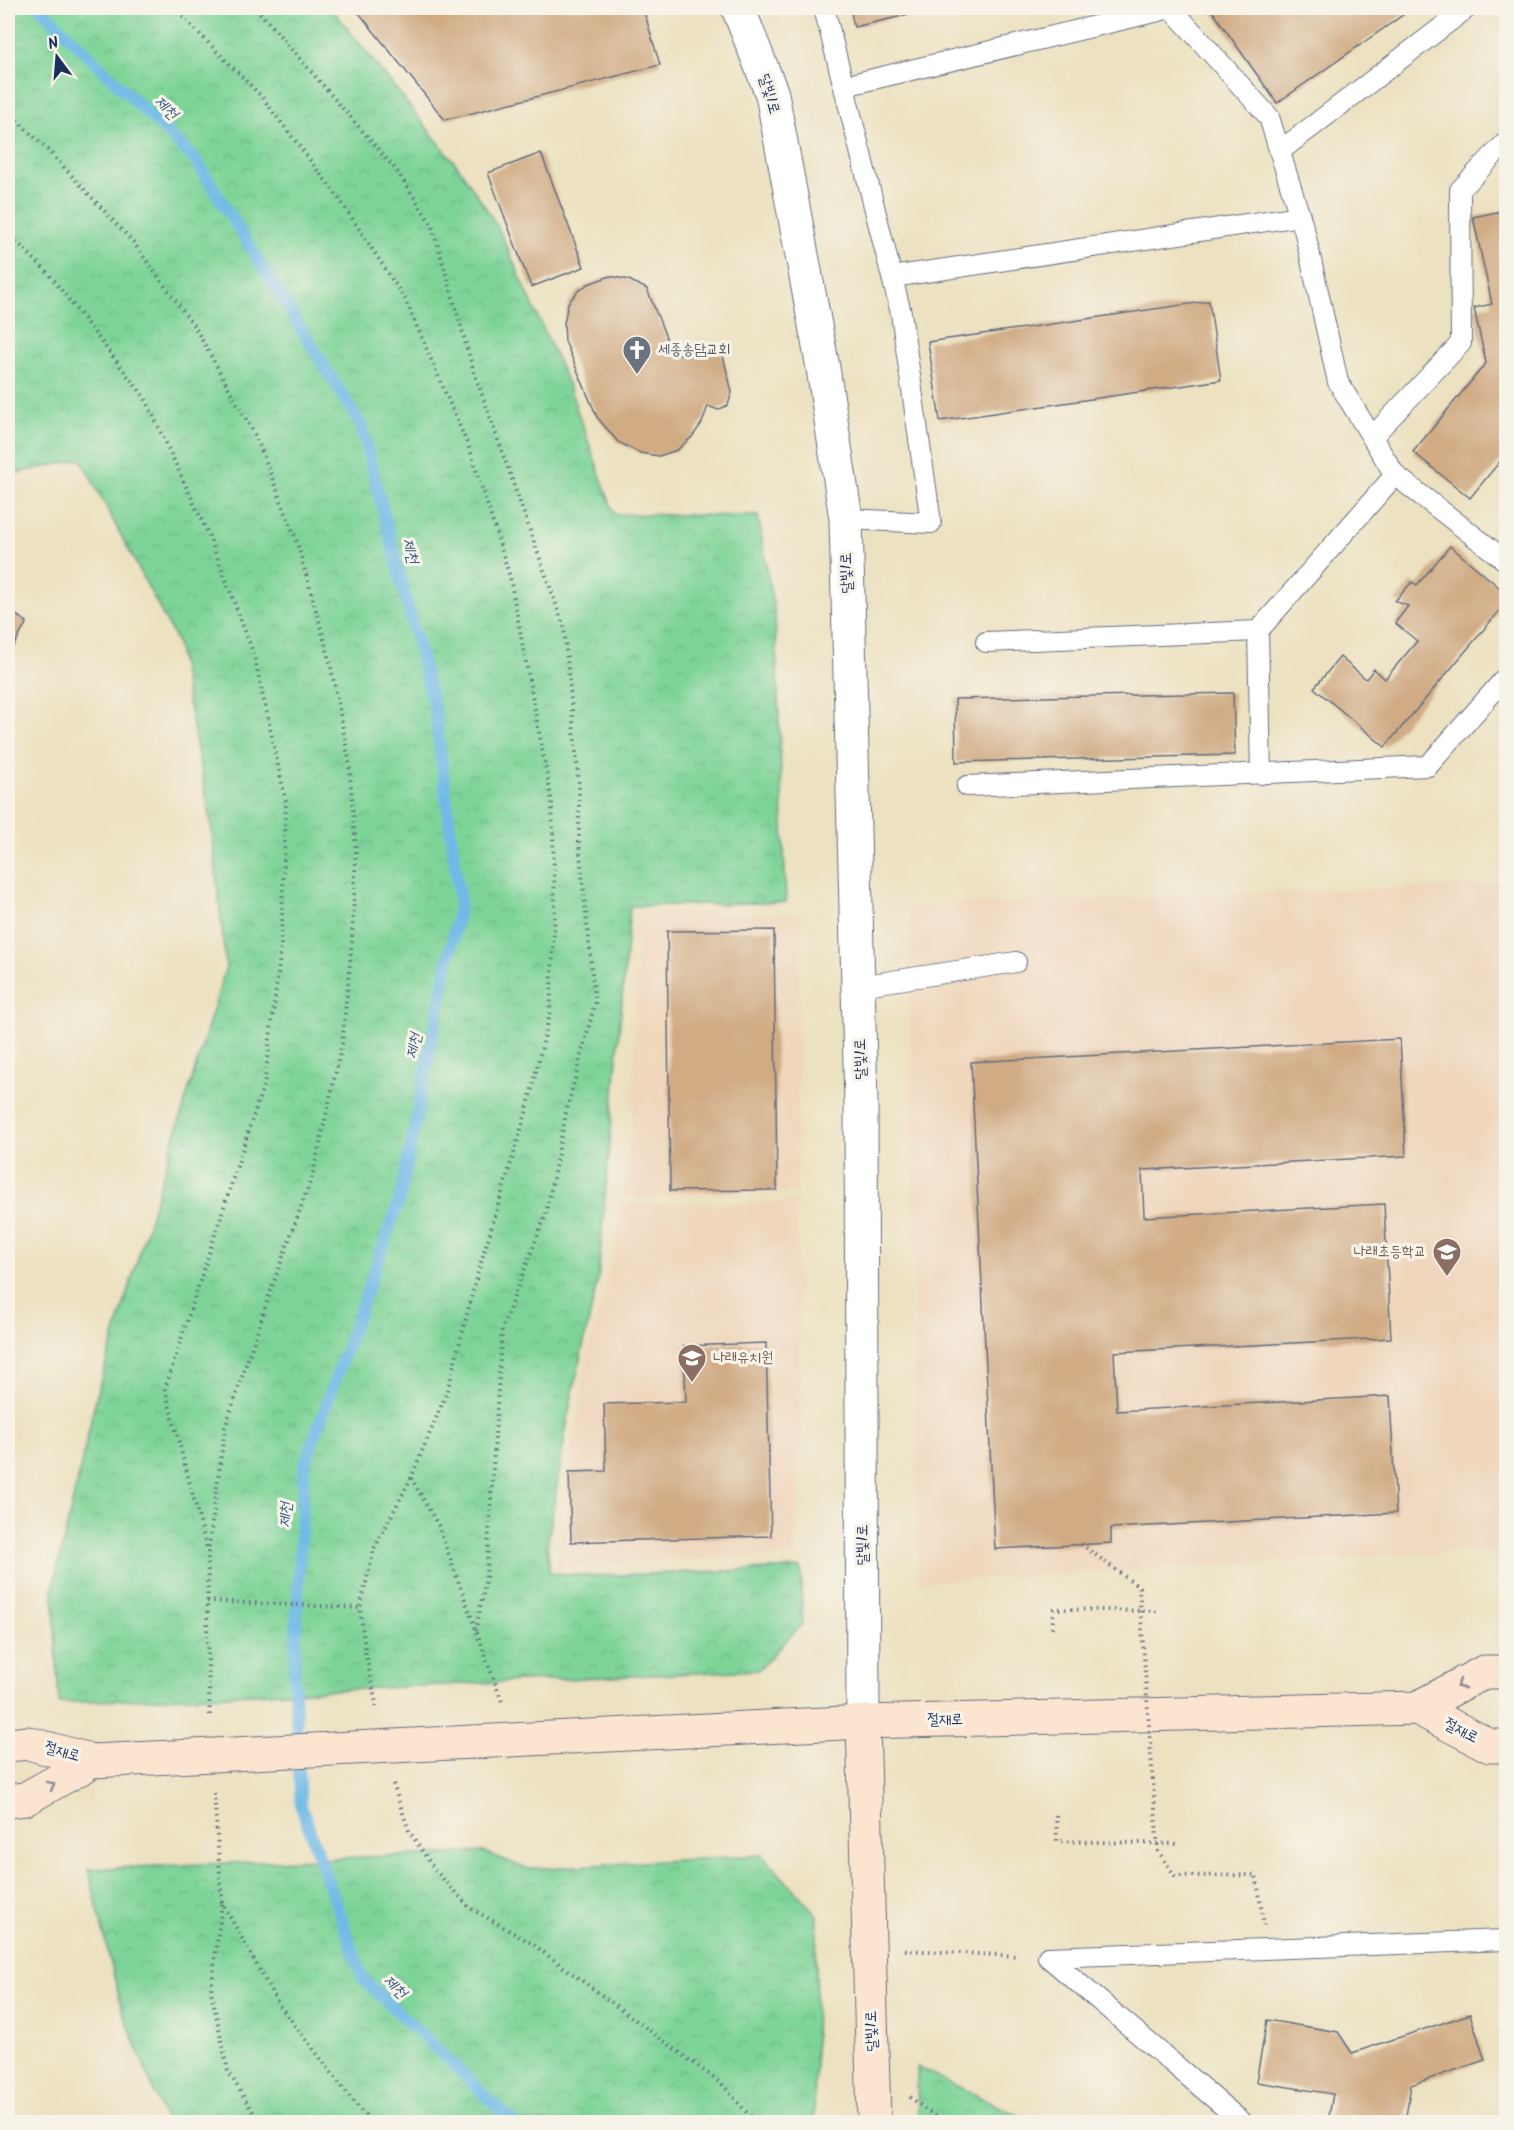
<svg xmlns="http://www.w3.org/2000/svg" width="1514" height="2130" font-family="Kalam,'Poor Story',sans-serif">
<defs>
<pattern id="park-crowns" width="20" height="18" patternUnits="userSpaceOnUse" patternTransform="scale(1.5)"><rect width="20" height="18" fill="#7ed498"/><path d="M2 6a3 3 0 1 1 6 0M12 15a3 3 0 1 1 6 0" fill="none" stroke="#6cb685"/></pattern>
</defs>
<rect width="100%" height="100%" fill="#f7f3e8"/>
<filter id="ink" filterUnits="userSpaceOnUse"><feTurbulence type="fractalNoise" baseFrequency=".0167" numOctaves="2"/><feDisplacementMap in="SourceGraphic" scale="12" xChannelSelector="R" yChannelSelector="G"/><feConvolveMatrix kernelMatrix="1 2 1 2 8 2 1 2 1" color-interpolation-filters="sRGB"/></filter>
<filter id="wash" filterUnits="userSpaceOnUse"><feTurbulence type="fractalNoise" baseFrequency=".008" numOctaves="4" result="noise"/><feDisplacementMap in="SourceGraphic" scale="24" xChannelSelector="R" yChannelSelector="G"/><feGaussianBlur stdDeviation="1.35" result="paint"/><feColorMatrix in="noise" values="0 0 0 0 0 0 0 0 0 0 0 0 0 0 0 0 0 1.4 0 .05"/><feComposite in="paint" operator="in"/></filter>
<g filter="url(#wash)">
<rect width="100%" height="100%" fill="#ece1c0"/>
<!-- built -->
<g fill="#efd6bc" fill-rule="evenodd">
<path d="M1506,884V1549L918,1582L909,906ZM1400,1039L1406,1156L1142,1170L1144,1217L1384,1204L1391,1337L1114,1352L1117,1411L1390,1396L1396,1513L1111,1528V1543L995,1548L971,1062Z"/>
<path d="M638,913H800L797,1192L635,1197L623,1194L632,1122Z"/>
<path d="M796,1202L801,1396L796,1555L558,1566L584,1371L614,1254L621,1205Z"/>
</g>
<!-- park -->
<g fill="url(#park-crowns)" stroke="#4c827b" stroke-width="1.5">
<path d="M8,8H331L459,168L497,225L568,384L614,514L758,516L775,617L786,902L630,906L598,1279L570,1405L547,1546L550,1573L593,1576L801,1568L802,1624L758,1670L59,1703L53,1588L98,1390L226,967L211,823L177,642L81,459L8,475Z"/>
<path d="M484,1852L528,1869L762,1855L817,1915L814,2122H166L122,2009L88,1869Z"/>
<path d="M917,2066V2067L1032,2122H918Z"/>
</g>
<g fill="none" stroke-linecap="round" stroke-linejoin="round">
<!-- stream -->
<path stroke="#6fb9e7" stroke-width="12" d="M40,8L197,162L361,425L435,712L460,903L400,1198L304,1467L294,1678L301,1806L363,1979L513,2122"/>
</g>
<g id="blocks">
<!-- building -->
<g fill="#d0ab84">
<path d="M355,8H643L660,65L445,120Z"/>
<path d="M850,8H938L854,27Z"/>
<path d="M1210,8H1404L1407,12L1277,103Z"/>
<path d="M541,153L584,267L531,287L488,173Z"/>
<path d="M1506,210V457L1505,455L1470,498L1413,452L1486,363L1474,308L1492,304L1473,217Z"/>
<path d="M610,276L629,280L647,289L671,350L686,357L721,348L732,392L728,405L718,410L708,406L702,423L692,437L677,450L659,456L640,453L618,442L597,417L565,341L564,323L568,303L577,292L588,284Z"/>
<path d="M1209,301L1221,380L940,421L928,342Z"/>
<path d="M1450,546L1506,593V603L1385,747L1314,688L1340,657L1366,679L1374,669L1385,679L1417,641L1395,623L1408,606L1395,601L1412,582L1417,585Z"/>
<path d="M8,610L27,622L8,656Z"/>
<path d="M1233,693L1235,755L956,762L955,699Z"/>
<path d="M774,930L777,1190L670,1191L667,931Z"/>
<path d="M1400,1039L1406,1156L1142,1170L1144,1217L1384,1204L1391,1338L1114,1352L1117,1411L1390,1396L1396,1513L1111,1528V1543L995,1549L971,1062Z"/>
<path d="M766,1343L771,1536L571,1542L569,1472L606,1471L604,1404L686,1402L684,1346Z"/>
<path d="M1470,2014L1485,2060L1411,2085L1405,2122H1328L1333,2094L1256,2082L1267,2020L1338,2032L1352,2053Z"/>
</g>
</g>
</g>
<g filter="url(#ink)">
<use href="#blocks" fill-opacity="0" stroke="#646d80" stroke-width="1.5"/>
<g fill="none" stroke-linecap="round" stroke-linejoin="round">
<!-- lane casing -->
<g stroke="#646d80" stroke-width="22">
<g id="lane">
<path d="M824,8L901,313L931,523L846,519"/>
<path d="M1171,8L1269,117L1305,233L1338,382L1395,475L1506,561"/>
<path d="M844,86L1171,8"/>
<path d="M1280,151L1467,8"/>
<path d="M892,277L1300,216"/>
<path d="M1372,437L1461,343L1460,190L1506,142"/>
<path d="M986,642L1258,631"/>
<path d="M1261,774L1258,631L1395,475"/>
<path d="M967,786L1428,766L1506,677"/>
<path d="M859,986L1016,962"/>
<path d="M1048,1957L1506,1940"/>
<path d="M1048,1957L1242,2122"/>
</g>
</g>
<!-- street casing -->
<g stroke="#646d80" stroke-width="35">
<path id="street" d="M738,8L772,94L823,368L846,519L861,1103L863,1722"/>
</g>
<!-- secondary casing -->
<g stroke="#646d80" stroke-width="35">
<g id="secondary">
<path d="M1417,1708L1490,1746H1506"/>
<path d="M863,1722L874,2122"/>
<path d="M473,1742L863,1722L1417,1708L1484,1672H1506"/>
<path d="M8,1745L28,1743L93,1761"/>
<path d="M8,1801L25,1799L93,1761"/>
</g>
</g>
<!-- path -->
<g stroke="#646d80" stroke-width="4" stroke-dasharray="1.5 4.5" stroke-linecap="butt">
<path d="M174,8L261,96L338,197L405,299L470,450L510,577L552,802L555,908L550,1014L526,1113L478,1272L447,1392L411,1478L374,1549L360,1608L365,1650L377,1709"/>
<path d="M256,8L397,171L432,225L474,372L564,627L579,784V843L595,1003L566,1113L546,1214L502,1328L486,1578L476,1630"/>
<path d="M8,112L47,149L133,242L196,329L257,439L297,542L329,657L349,760L356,850L352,942L342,1044L313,1174L272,1287L225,1428L208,1553L207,1638L210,1719"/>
<path d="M8,233L49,274L145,398L210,538L254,655L286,802L281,948L265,1080L165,1389L207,1549"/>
<path d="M411,1478L438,1525L502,1702"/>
<path d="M207,1601L360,1608"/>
<path d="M1052,1628L1054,1609L1157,1611"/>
<path d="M393,1784L409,1831L435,1870L470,1908L531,1943L722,2084L755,2122"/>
<path d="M214,1793L222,1902L279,2005L362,2112L372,2122"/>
<path d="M1056,1815L1057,1841L1179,1844"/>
<path d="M222,1904L211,1991L228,2071L259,2122"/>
<path d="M905,1950L1018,1956"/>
<path d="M910,2097L942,2122"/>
</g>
<!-- lane -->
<use href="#lane" stroke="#fff" stroke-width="20"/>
<!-- street -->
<use href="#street" stroke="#fff" stroke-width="33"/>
<!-- secondary -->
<use href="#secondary" stroke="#fce5d0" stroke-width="33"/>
<!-- secondary-bridge casing -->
<g stroke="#646d80" stroke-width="35" stroke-linecap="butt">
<path id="secondary-bridge" d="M93,1761L473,1742"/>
</g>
<!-- path-bridge -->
<path stroke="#646d80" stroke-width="4" stroke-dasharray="1.5 4.5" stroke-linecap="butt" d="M1081,1544L1139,1587L1158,1851L1175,1876L1256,1875L1264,1925"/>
<!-- secondary-bridge -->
<use href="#secondary-bridge" stroke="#fce5d0" stroke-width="33"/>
</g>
<!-- one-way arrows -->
<defs><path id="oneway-chevron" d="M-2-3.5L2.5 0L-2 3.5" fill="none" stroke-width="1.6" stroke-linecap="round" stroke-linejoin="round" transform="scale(1.5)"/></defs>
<g stroke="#8c8a97">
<use href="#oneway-chevron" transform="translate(1460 1685) rotate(152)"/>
<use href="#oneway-chevron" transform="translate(51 1785) rotate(-29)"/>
</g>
</g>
<!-- icons -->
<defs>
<g id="church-pin" transform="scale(1.5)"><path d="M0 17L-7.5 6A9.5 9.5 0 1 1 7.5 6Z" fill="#6b7280" stroke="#f7f3e8"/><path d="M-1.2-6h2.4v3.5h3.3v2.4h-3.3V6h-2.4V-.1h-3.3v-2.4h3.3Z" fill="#fff"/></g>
<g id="school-pin" transform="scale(1.5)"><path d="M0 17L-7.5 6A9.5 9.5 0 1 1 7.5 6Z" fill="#8d6e63" stroke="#f7f3e8"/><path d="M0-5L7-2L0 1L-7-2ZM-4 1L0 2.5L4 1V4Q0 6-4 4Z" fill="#fff"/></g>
</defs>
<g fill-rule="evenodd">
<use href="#church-pin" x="637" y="350"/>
<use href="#school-pin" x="1447" y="1252"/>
<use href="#school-pin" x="692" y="1358"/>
</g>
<g text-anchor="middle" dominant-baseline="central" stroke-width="6" stroke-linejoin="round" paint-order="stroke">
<!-- street labels -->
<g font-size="15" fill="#1b2f5e" stroke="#f7f3e8">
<text transform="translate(769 94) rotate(74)">달빛1로</text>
<text transform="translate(847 573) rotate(-92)">달빛1로</text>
<text transform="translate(861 1059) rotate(-91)">달빛1로</text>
<text transform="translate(863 1545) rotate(-90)">달빛1로</text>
<text transform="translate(945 1720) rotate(-1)">절재로</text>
<text transform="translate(1461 1731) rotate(27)">절재로</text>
<text transform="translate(62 1752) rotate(16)">절재로</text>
<text transform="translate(872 2031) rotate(-92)">달빛1로</text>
</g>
<!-- worship labels -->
<g font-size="15" fill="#5b616d" stroke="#f7f3e8" text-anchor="start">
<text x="658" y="350">세종송담교회</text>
</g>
<!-- education labels -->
<g font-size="15" fill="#785e54" stroke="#f7f3e8" text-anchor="end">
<text x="1426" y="1252">나래초등학교</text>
<text x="713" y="1358" text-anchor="start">나래유치원</text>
</g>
<!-- water labels -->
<g font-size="16" font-style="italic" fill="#345887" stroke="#f7f3e8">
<text transform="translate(166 108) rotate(44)">제천</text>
<text transform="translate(410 551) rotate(76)">제천</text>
<text transform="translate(414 1046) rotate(-78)">제천</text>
<text transform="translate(286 1515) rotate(-87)">제천</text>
<text transform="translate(395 1987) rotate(44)">제천</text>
</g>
</g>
<!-- margin -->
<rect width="1514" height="2130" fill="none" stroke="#f7f3e8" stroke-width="30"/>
<!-- north arrow -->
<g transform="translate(57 57) rotate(344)" stroke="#f7f3e8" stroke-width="4.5" paint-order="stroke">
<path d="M0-4.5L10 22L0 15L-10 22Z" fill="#1b2f5e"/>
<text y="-9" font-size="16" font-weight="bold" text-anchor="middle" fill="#1b2f5e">N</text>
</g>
</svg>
